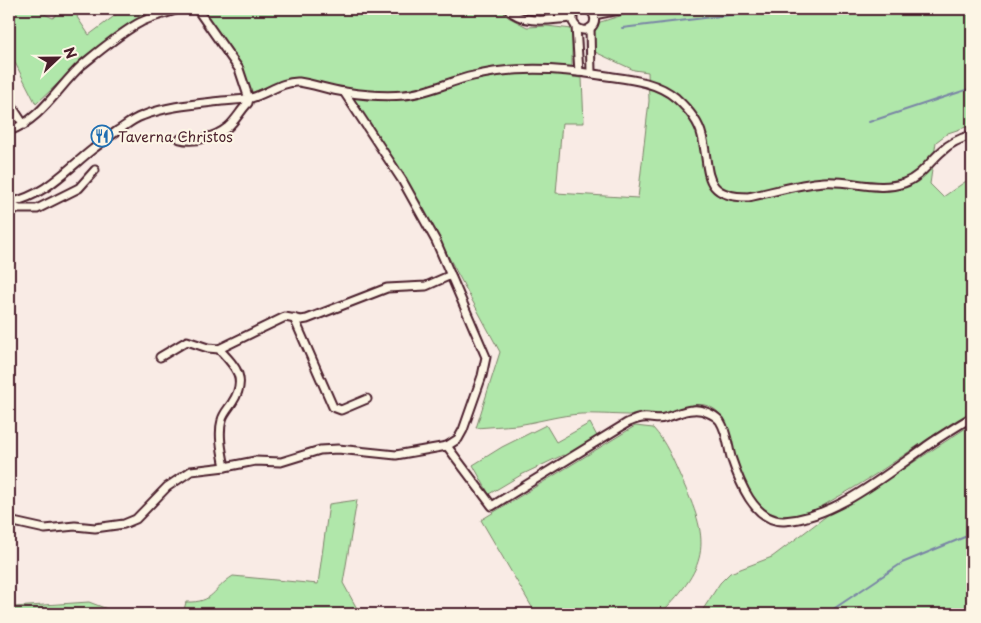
<svg xmlns="http://www.w3.org/2000/svg" width="981" height="623" font-family="'Playpen Sans',sans-serif">
<rect width="100%" height="100%" fill="#f9ebe5"/>
<filter id="ink" filterUnits="userSpaceOnUse"><feTurbulence type="fractalNoise" baseFrequency=".02" numOctaves="2"/><feDisplacementMap in="SourceGraphic" scale="10" xChannelSelector="R" yChannelSelector="G"/><feConvolveMatrix kernelMatrix="1 2 1 2 8 2 1 2 1" color-interpolation-filters="sRGB"/></filter>
<g filter="url(#ink)">
<!-- green -->
<g fill="#b0e7aa" stroke="#7d836a">
<path d="M9,9H40L38,11L53,18L59,11L58,9H81L77,17L89,35L117,14L114,9H159C110,29 74,69 36,104L9,51Z"/>
<path d="M200,9H501L508,17L527,27L547,26L572,29V77L582,78L584,123H562L556,193L638,198L649,101L648,72L634,70L595,52L592,30L597,23L643,9H972V125L948,133L936,142L930,184L943,197L972,177V411C928,436 889,468 845,493C835,498 825,505 815,510C799,516 775,520 761,507C750,497 740,471 735,457C729,438 730,414 708,406C692,400 673,413 657,414C632,417 606,413 581,414C560,415 538,422 517,425C503,426 489,427 476,428L500,352L406,178L345,88L293,78L250,93Z"/>
<path d="M590,423L598,438L566,457L563,455L521,475L489,494L473,465L502,447L546,425L556,442Z"/>
<path d="M972,424V614H700L720,583L730,573L772,557L833,511L879,485Z"/>
<path d="M635,426L653,428C666,442 673,460 681,478C710,540 711,564 660,614H536L481,520Z"/>
<path d="M357,500L343,583L360,614H183L186,602C215,603 212,589 233,576L318,584L329,504Z"/>
<path d="M89,602L120,614H9V610L14,607Z"/>
</g>
<g fill="none" stroke-linecap="round" stroke-linejoin="round">
<!-- stream -->
<g stroke="#7a86a5" stroke-width="2">
<path d="M622,28L778,9"/>
<path d="M869,122L972,88"/>
<path d="M826,614L902,563L972,534"/>
</g>
<!-- minor casing -->
<g stroke="#4a1f2b" stroke-width="11">
<g id="minor">
<path d="M508,9C525,26 551,19 572,18"/>
<path d="M578,9L573,14V22C583,41 605,23 589,9"/>
<path d="M594,15L624,9"/>
<path d="M576,27L579,72"/>
<path d="M590,28L591,73"/>
<path d="M9,102L24,125"/>
<path d="M9,131C41,120 58,87 82,65C98,52 123,31 141,22C152,16 166,14 178,9"/>
<path d="M180,139C194,143 216,137 228,127C236,120 241,110 248,103L249,99L239,69L197,9"/>
<path d="M12,202L15,207L19,209H37L79,188L95,170"/>
<path d="M9,203C46,195 65,171 93,149C101,143 109,137 117,131C125,126 133,119 142,116C167,106 196,104 222,101C231,100 242,100 251,98C267,94 282,81 299,82C314,84 329,90 345,92C364,95 385,97 404,95C428,93 450,81 473,76C514,66 558,68 600,75C625,79 655,80 676,98C687,108 699,122 702,136C711,170 700,197 748,197C773,192 798,184 824,182C851,180 878,192 904,183C921,177 929,162 942,151C950,143 961,138 972,135"/>
<path d="M294,318L333,407L341,410L367,399"/>
<path d="M219,349C236,367 248,379 232,403C229,408 223,414 222,420C218,434 222,452 225,467L255,461L281,462L320,450L338,449L396,455L447,446L458,439L463,430L482,376L486,357L436,241L402,180L344,92"/>
<path d="M160,357L187,341L208,348L219,349L285,317L301,320L307,319L387,288L426,286L451,275"/>
<path d="M447,446L492,506L627,423C634,420 640,417 649,418C654,418 659,420 664,418C673,416 683,410 693,410C702,409 714,414 720,421C727,432 728,446 731,457C739,481 754,522 784,521C834,518 884,476 924,448C939,437 956,427 972,417"/>
<path d="M9,521L45,529L75,526L95,528L124,524L136,519L167,487L191,471L225,467"/>
</g>
</g>
<!-- minor -->
<use href="#minor" stroke="#fcf5e5" stroke-width="7"/>
</g>
</g>
<!-- icons -->
<defs>
<g id="restaurant-ring" transform="scale(1.125)"><circle r="9.5" fill="#fcf5e5" stroke="#1f6fb2" stroke-width="1.5"/><path d="M-5-6h1v4h1v-4h1v4h1v-4h1v5L-1.5 .5V6h-2V.5L-5-1ZM5-6V6H3V1.5H1.5Q1.5-4 5-6Z" fill="#1f6fb2"/></g>
</defs>
<g fill-rule="evenodd">
<use href="#restaurant-ring" x="102" y="136"/>
</g>
<g text-anchor="middle" dominant-baseline="central" stroke-width="4.5" stroke-linejoin="round" paint-order="stroke">
<!-- poi labels -->
<g font-size="14" fill="#4a1f2b" stroke="#fcf5e5" text-anchor="start">
<text x="118" y="136">Taverna Christos</text>
</g>
</g>
<!-- margin -->
<rect width="981" height="623" fill="none" stroke="#fcf5e5" stroke-width="30"/>
<rect x="15" y="15" width="951" height="593" fill="none" stroke="#4a1f2b" stroke-width="2" filter="url(#ink)"/>
<!-- north arrow -->
<g transform="translate(58 58) rotate(68)" stroke="#fcf5e5" stroke-width="4" paint-order="stroke">
<path d="M0-4L9 19L0 12L-9 19Z" fill="#4a1f2b"/>
<text y="-8" font-size="14" font-weight="bold" text-anchor="middle" fill="#4a1f2b">N</text>
</g>
</svg>
